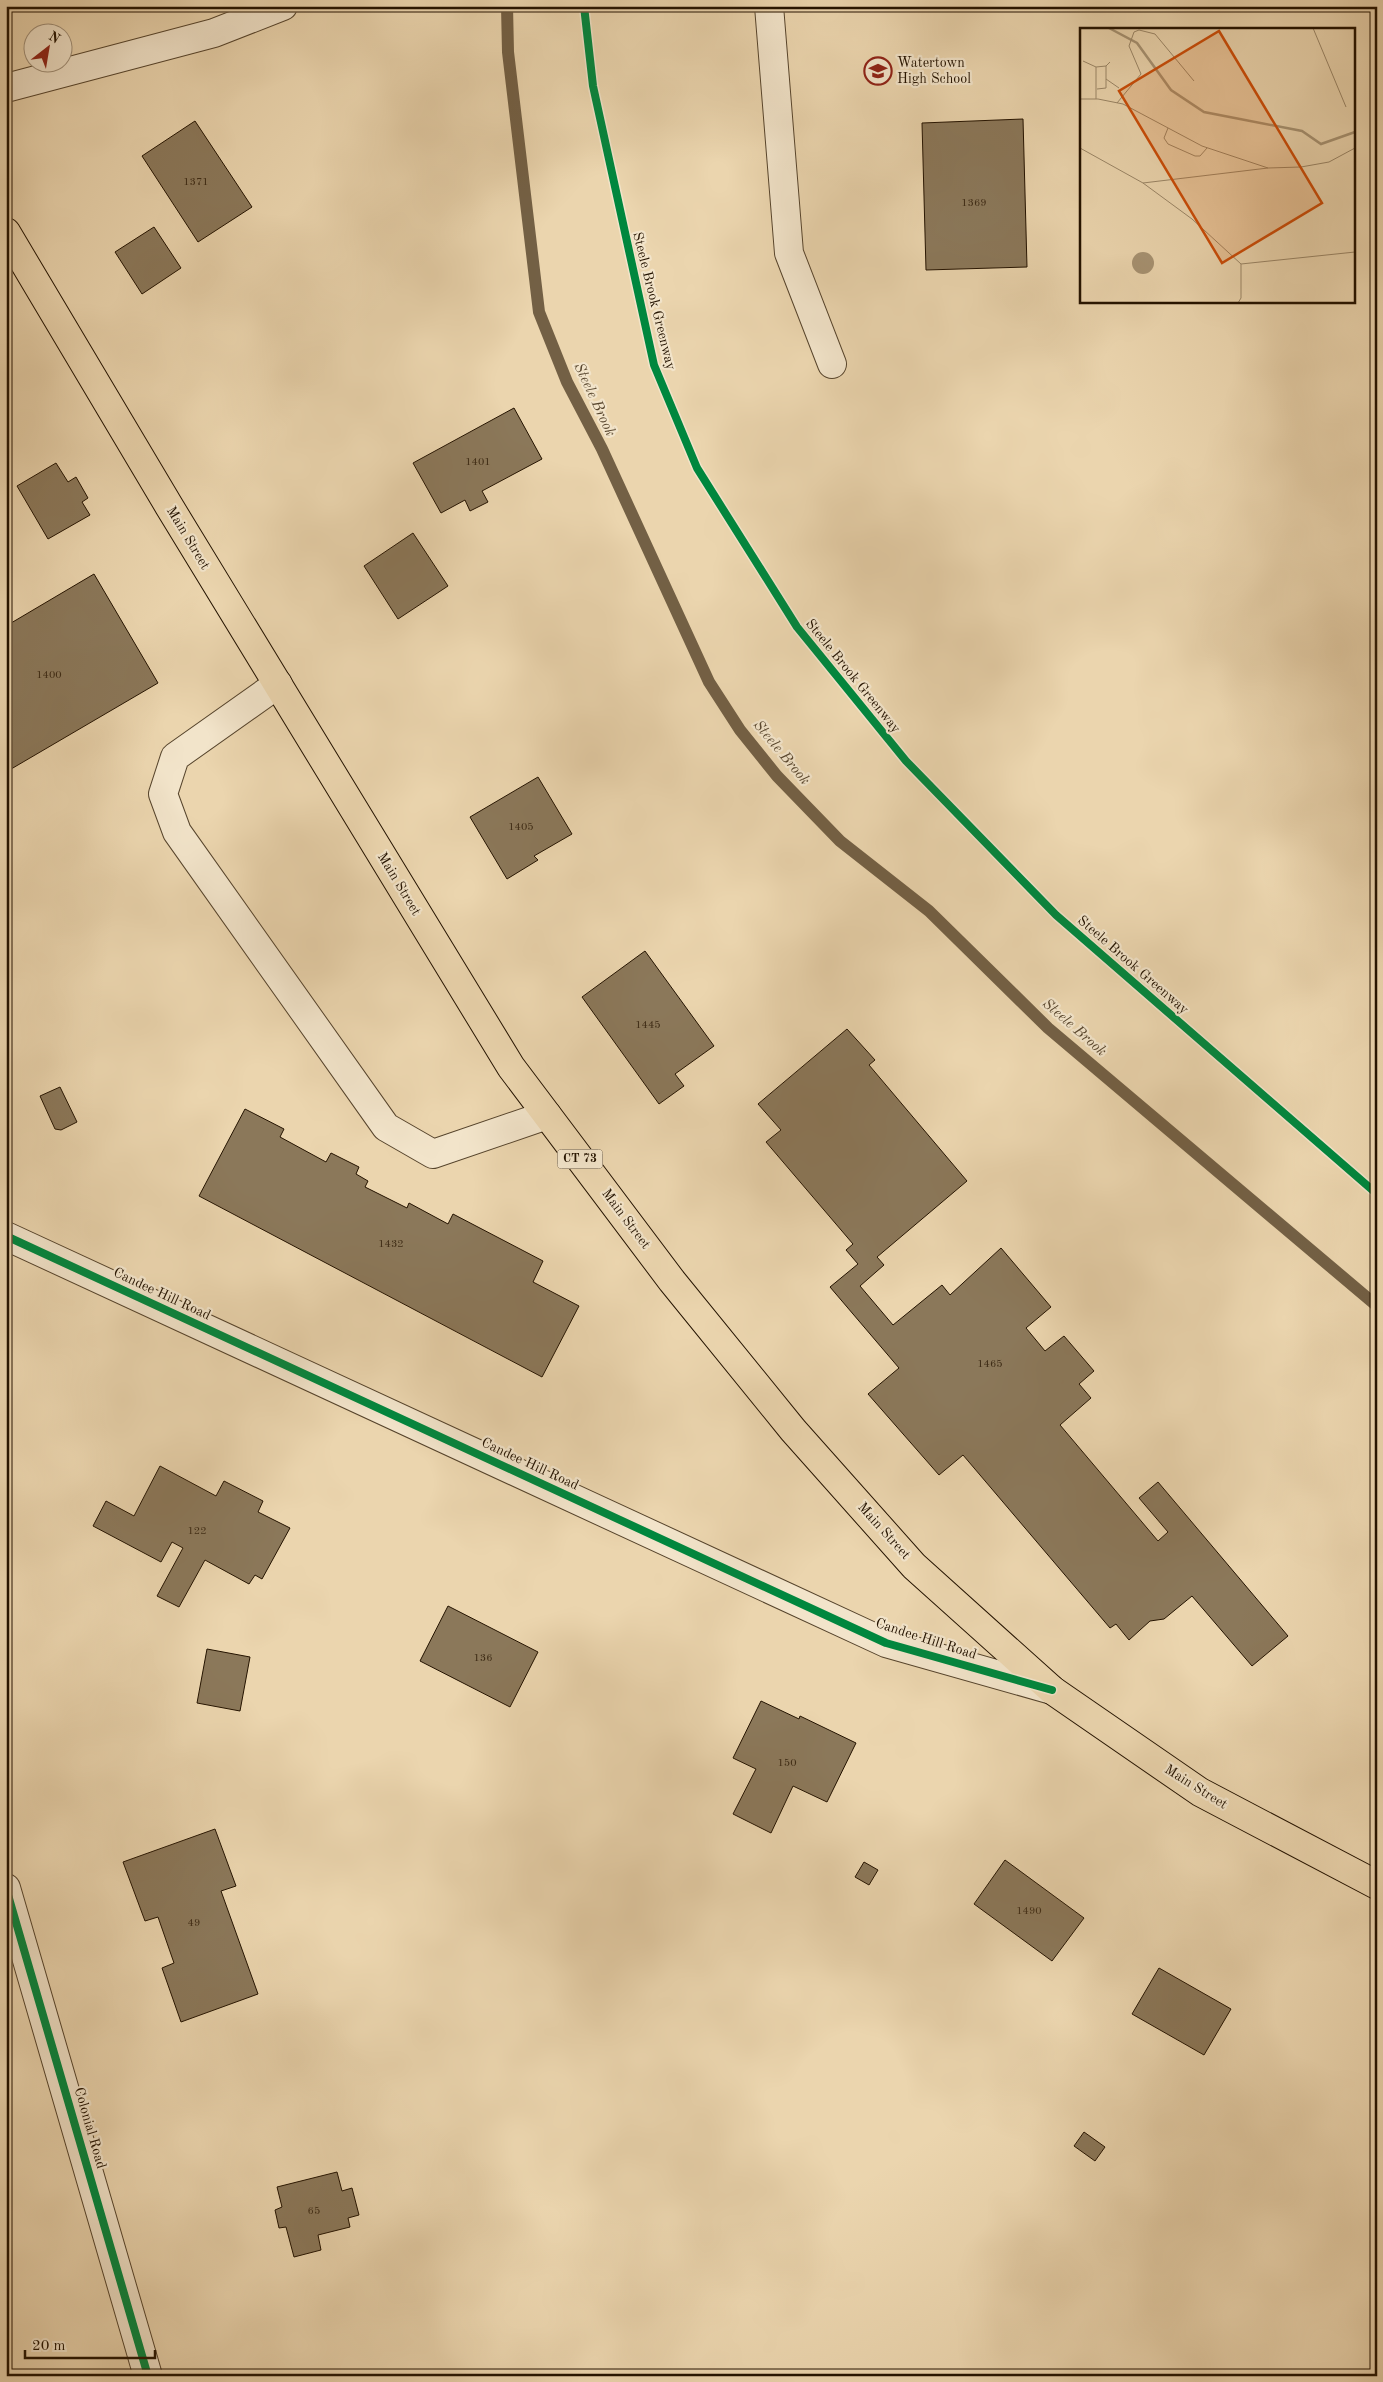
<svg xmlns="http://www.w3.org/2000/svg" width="1383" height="2382" font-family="'Old Standard TT',serif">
<rect width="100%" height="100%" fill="#ebd5ae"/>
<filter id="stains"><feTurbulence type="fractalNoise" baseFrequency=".004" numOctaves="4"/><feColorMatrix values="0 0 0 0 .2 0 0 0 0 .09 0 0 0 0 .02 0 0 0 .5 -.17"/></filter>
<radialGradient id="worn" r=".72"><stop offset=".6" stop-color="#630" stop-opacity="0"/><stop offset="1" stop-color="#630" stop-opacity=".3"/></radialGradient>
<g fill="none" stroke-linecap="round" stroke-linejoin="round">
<!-- stream -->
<path stroke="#736045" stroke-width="12" d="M507,6L508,52L539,312L567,382L602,449L709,682L740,730L777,776L840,841L929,911L1048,1028L1377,1306"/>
</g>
<!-- building -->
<g fill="#8b785a" stroke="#241300">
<path d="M1023,119L1027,267L926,270L922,123Z"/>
<path d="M195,121L252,207L198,242L142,156Z"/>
<path d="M154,227L181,268L142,294L115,252Z"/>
<path d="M514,408L542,459L482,491L488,502L470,511L465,500L441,513L413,463Z"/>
<path d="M56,463L68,482L76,477L88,498L82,502L90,515L48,539L17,486Z"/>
<path d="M413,533L448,586L398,619L364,566Z"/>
<path d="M94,574L158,683L6,772V626Z"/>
<path d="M538,777L572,834L534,856L538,860L507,879L470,817Z"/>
<path d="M645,951L714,1046L675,1074L684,1086L659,1104L582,997Z"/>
<path d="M847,1029L875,1060L869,1065L967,1181L877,1257L884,1265L860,1286L893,1325L942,1285L950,1295L1001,1248L1051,1307L1026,1328L1045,1351L1064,1336L1094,1371L1079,1384L1091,1398L1060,1425L1158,1541L1168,1532L1139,1498L1158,1482L1288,1636L1252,1666L1192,1596L1164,1619L1150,1621L1129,1640L1116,1624L1110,1628L963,1455L939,1475L868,1394L899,1368L830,1287L858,1264L846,1250L853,1244L766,1142L781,1130L758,1104Z"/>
<path d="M60,1087L77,1122L61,1130L55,1129L40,1096Z"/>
<path d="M245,1109L284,1129L280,1137L326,1162L331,1153L359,1167L356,1174L368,1181L365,1187L407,1208L409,1203L448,1224L453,1214L543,1261L533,1282L579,1306L542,1377L199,1196Z"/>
<path d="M160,1466L216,1496L224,1481L263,1501L258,1512L290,1528L262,1579L255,1575L249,1584L205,1560L179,1607L157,1596L183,1548L172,1542L161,1562L93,1526L106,1501L134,1516Z"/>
<path d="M448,1606L538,1652L510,1707L420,1661Z"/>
<path d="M207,1649L250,1657L240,1711L197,1703Z"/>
<path d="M761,1701L799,1719L800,1716L856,1743L827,1802L793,1786L771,1833L733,1814L756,1769L733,1758Z"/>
<path d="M215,1829L236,1886L221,1891L258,1994L181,2022L162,1968L174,1963L158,1917L145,1921L123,1862Z"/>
<path d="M1005,1860L1084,1918L1052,1961L974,1904Z"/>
<path d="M864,1862L878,1870L869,1885L855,1877Z"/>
<path d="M1159,1968L1231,2009L1204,2055L1132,2014Z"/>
<path d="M1084,2132L1105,2147L1095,2161L1074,2146Z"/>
<path d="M337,2172L342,2191L352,2188L359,2215L348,2218L350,2227L318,2235L321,2250L294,2257L286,2227L279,2228L275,2210L282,2207L277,2187Z"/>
</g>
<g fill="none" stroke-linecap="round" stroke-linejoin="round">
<!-- minor casing -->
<g stroke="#56442c" stroke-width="30">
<g id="minor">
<path d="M769,6L789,253L832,364"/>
<path d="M6,88L214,33L283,6"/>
<path d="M278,684L175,757L163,794L177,832L386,1127L433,1154L547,1115"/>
<path d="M6,1236L886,1643L1052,1690"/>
<path d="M6,1888L148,2376"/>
</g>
</g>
<!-- major casing -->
<g stroke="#241300" stroke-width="30">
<path id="major" d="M6,232L169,506L511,1067L672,1281L793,1430L914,1566L1052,1690L1200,1792L1377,1885"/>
</g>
<!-- minor -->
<use href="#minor" stroke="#f2e4ca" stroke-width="28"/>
<!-- major -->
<use href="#major" stroke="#ebd5ae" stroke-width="28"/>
<!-- cycleway casing -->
<g stroke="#f2e4ca" stroke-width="11">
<g id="cycleway">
<path d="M584,6L593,86L654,365L697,468L797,627L906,761L1056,915L1377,1194"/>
<path d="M6,1236L886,1643L1052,1690"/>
<path d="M6,1888L148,2376"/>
</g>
</g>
<!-- cycleway -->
<use href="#cycleway" stroke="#00873e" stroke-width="8"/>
</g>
<!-- icons -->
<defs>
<g id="school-ring" transform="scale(1.4375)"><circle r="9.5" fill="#f2e4ca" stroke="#8f2418" stroke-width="1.5"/><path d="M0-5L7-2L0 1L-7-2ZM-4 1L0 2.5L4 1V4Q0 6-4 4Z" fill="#8f2418"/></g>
</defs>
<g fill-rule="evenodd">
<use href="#school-ring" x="878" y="71"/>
</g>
<g text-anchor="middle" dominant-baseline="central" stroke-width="4.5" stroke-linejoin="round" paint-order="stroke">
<!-- number labels -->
<g font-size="11" fill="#3e2c16">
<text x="196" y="182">1371</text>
<text x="974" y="203">1369</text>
<text x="478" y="462">1401</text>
<text x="49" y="675">1400</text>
<text x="521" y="827">1405</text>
<text x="648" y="1025">1445</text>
<text x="391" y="1244">1432</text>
<text x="990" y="1364">1465</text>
<text x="197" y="1531">122</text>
<text x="483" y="1658">136</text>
<text x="787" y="1763">150</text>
<text x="1029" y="1911">1490</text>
<text x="194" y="1923">49</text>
<text x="314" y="2211">65</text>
</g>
<!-- shield labels -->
<rect fill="#f2e4ca" stroke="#62523d" stroke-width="1" x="557.5" y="1149.5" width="45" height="19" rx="4"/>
<g font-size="12" font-weight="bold" fill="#241300">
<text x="580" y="1159">CT 73</text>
</g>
<!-- poi labels -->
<g font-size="14" fill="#241300" stroke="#f2e4ca" text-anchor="start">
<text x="897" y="63">Watertown<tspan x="897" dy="16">High School</tspan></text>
</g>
<!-- street labels -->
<g font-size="14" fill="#241300" stroke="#f2e4ca">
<text transform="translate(654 301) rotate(76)">Steele Brook Greenway</text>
<text transform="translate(188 538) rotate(59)">Main Street</text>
<text transform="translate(853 676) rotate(51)">Steele Brook Greenway</text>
<text transform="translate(399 884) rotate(59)">Main Street</text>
<text transform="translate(1133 965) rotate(41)">Steele Brook Greenway</text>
<text transform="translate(626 1219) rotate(53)">Main Street</text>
<text transform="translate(162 1294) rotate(25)">Candee Hill Road</text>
<text transform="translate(530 1464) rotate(25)">Candee Hill Road</text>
<text transform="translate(884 1531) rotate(48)">Main Street</text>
<text transform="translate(926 1639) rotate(18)">Candee Hill Road</text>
<text transform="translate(1196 1787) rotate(32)">Main Street</text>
<text transform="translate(90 2128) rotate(74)">Colonial Road</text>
</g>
<!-- water labels -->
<g font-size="15" font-style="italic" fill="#58462e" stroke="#f2e4ca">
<text transform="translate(594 400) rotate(65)">Steele Brook</text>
<text transform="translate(781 753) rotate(50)">Steele Brook</text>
<text transform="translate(1074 1028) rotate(41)">Steele Brook</text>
</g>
</g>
<!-- overview -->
<g transform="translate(1080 28)">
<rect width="275" height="275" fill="#ebd5ae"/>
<path d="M52 235a11 11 0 1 1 22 0a11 11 0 1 1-22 0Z" fill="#a79373"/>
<path fill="none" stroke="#a79373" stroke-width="2.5" d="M29,0L57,15L91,62L124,84L222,103L241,116L275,104"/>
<path fill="none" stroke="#9b8768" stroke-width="1" d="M233,0L266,79M3,33L16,39V71M16,39L26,38L30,34M26,51L39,60M17,61L26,60V38M0,71H18L43,76L122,118L188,140L221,139L249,134L275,120M37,75L61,46L49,18L54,4L59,2L75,6L114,53M88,100L84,110L88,116L115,128H120L127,120M0,120L63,155L112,191L161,236M63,155L188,140M161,236L275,224M158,275L161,270V236"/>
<path fill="#cb4e0a" fill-opacity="0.15" stroke="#cb4e0a" stroke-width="2.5" d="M139,3L242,175L142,235L39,63Z"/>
<rect width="275" height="275" fill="none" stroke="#241300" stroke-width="2.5"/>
</g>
<!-- margin -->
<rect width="1383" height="2382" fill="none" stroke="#ebd5ae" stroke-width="25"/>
<rect x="8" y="8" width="1368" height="2367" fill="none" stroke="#241300" stroke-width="2.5"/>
<rect x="12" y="12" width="1358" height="2357" fill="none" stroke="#241300"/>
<!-- north arrow -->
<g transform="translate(48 48) rotate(31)"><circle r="24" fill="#f2e4ca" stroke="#a09079"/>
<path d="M0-4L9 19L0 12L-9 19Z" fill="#8f2418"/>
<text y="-8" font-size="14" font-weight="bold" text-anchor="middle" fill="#241300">N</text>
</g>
<!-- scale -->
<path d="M25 2350v8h130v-8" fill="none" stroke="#241300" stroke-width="2.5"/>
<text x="32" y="2350" font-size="15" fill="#241300" stroke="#f2e4ca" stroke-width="4" paint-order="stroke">20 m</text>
<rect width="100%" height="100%" filter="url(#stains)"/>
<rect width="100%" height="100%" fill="url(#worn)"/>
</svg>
